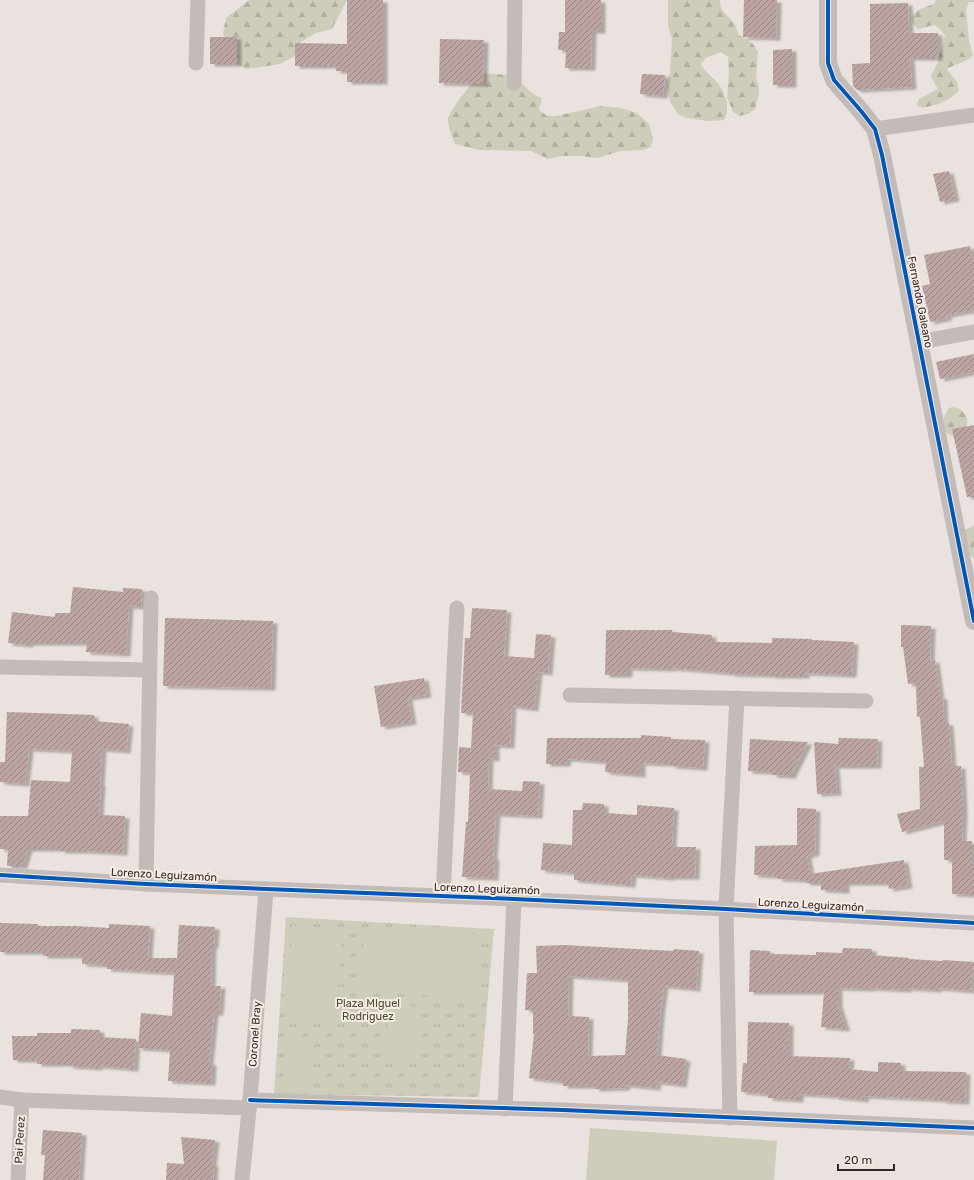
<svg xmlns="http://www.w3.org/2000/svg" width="974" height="1180" font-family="Rubik,sans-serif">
<defs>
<pattern id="grass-tufts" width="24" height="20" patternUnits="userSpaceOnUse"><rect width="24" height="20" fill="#cecdba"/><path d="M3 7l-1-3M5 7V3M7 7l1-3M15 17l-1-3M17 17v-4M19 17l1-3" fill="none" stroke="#b1b0a0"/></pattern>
<pattern id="forest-firs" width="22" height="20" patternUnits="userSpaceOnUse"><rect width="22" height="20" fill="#cecdba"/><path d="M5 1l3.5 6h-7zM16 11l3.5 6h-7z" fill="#b1b0a0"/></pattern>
<pattern id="building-hatch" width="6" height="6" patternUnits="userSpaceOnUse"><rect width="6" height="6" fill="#bca5a2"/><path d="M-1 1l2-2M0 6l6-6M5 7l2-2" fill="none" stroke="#998684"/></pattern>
<filter id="shadow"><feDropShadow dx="4.5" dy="2.5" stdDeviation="1" flood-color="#0004"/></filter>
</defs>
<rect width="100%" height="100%" fill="#eae2df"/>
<!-- grass -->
<path fill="url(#grass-tufts)" d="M286,917L494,929L479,1097L274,1094Z"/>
<!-- forest -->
<g fill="url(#forest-firs)">
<path d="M249,0H347L332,29L316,33L301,42L295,56L280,64L247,69L233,62L223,33L226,18Z"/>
<path d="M668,0H720C719,11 727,14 733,22C736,26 737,32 740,36L747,39L753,44L758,51L756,79L759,86V94L755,109L748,114L740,116L733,112L727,97L729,73L728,57L721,52L706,58L701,64C705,72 710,75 716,81C723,88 728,101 727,111C727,114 725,117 724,120L709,121L686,118L679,115L670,102L667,87L670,71L672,40L668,24Z"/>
<path d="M936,0H974V2H969L966,10L969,41L973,56C965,62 956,64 947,69L957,82L959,90C953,100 929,109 918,107L917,103L919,99L938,89L932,79L931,75L937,64L945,36L940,29L934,25L918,29L913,24L911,17L918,10L934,4Z"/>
<path d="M482,73C492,74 507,73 516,79C527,86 529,94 542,98L539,110L547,116H556L601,106L620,108L637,113L649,124L653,140L651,147L643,150L620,151L598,158L581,156H563L548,159L531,151L479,150L455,144C452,136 448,127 448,119C449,111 475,78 482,73Z"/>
<path d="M953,407C961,408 969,415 967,424C966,428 963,432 961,436C953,438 948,434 942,429C942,420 945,415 949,408Z"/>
<path d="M974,526V559L964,548L959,532Z"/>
</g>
<!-- pitch -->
<g fill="#cecdba">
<path d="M292,926L342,929L336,1020L286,1016Z"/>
<path d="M364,928L482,935L478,998L361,992Z"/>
<path d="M389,1005L420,1007L416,1060L385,1058Z"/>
<path d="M286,1041L314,1043L310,1091L282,1089Z"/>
<path d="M590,1128L777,1141L774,1180H586Z"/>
</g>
<!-- building -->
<g fill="url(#building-hatch)" fill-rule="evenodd" filter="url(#shadow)">
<path d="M347,0H383V82H347V71H336V66H295V43L347,44Z"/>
<path d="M565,0H601V31H592L591,68H565L566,50H558L559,32H565Z"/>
<path d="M744,0H777L776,38L743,37Z"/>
<path d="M908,3L909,33H938V58H910L912,87L857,90L853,86L852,64L870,63V4Z"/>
<rect x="210" y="37" width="27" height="27"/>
<path d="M440,39L484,40L483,84L439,83Z"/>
<path d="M792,49V85H773V50Z"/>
<path d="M642,74L665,75L663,96L640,94Z"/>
<path d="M949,171L955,199L940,202L933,174Z"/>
<path d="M970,246L972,258L974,257V310L947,315L948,318L930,322L922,286L930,284L924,255Z"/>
<path d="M974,354V372L940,379L936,362Z"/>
<path d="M974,425V497H967L952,429Z"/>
<path d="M73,587L123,592V588L142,589L141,607L129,606L126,654L86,652L87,643H29V645L8,643L12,612L55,617V613H70Z"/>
<path d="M472,608L507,610L504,656L534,658L536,634L551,635L548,673L538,672L534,709L512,706L510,746L495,745V759L489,758L488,789L522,791L523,781L540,782L538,816L496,814L493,857L495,858L494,878L462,877L466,822H468L470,773L458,772L459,747L471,748L473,713H461L465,638H470Z"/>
<path d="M165,618L273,621L271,688L163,686Z"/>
<path d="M901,625L931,626L930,661L935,660L940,697H943L944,723H949L952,766H961L963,809L962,841H972V866H974V895L952,894V860H944V821L902,832L897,814L920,809L919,767H924L920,717H917L916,683L908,684L903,647H901Z"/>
<path d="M606,630H672V632L712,635V642L772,643V638L812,639V640L854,642L852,675L805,673V676H771V675L730,674V673L671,668V669L628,668V675H605Z"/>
<path d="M424,678L427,695L408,698L412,722L381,727L374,686Z"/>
<path d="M7,712L94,715V721L129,724L126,751L102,749L100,784H101L99,815L125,816L123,853L86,851H61V849H28L23,866H7L8,849H0V816H28L31,780L70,782L72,751L29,749L25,784L0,782V762H5Z"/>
<path d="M641,735L671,737V739L705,740L703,768L671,766V764L641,763V775L605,772L606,762L567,759L566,764H546L547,738H641Z"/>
<path d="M839,738L878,739L877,766H835L837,793L817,794L814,742L838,744Z"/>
<path d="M750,739L785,741L808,742L791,776L772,775V772L748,771Z"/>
<path d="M583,803L604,804V813L637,815V805L674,808L672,845H673V847H696L695,877H671L670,878L632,875L631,885L574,880V873L541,870L543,843L572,845L573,810H582Z"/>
<path d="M797,808L816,809L815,853L807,856L810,874L904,860L908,886L889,889L888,883H845V891L821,890V883H806L805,880L778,879V876L754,875L755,846L797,845Z"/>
<path d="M0,923L38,924V926H77L109,928V924L150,926L148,958H177L179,925L215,927L214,946H212L211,986H221L219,1013H214L209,1063H212L211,1083L168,1081L170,1050L138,1048L141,1013L172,1016L174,973L107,969V965L82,964V956H43V952H0Z"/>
<path d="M564,945L673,951L674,949L699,951L696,989L664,986L660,1015L657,1055L686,1059L682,1085L657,1082L656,1088L625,1085L626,1088L595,1089V1086H563V1082L529,1078L534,1034H533V1010H525L527,973H537L536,946ZM569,976L628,980V1019L625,1055L588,1056L589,1017L568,1016Z"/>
<path d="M843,948L872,949V955L909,958V959L942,961L943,960L974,962L971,991L937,988V990L907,988V990L871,988V989L838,988V1005L846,1029L821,1027L824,992H749L750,950L770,951V954L816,955V952L842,953Z"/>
<path d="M748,1022L789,1023V1056L850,1058L849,1069L878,1072V1062L901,1063V1071L966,1072L965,1102L942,1101V1100L865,1096L864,1100L834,1097V1096L799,1094V1100L768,1098V1094L741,1092L743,1063H747Z"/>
<path d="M71,1029L100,1030V1037L136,1039L134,1069L98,1066V1068L69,1066V1064H37V1060H13L12,1036H37V1033H71Z"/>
<path d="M43,1130L82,1133L79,1180H43L45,1155H41Z"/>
<path d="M181,1137L215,1140L212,1164H214L213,1180H166L167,1163L184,1164Z"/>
</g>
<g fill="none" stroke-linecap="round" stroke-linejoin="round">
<!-- minor -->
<g stroke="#c2bbb8" stroke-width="15">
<path d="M196,63L198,0"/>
<path d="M514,83L515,0"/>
<path d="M875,129L974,115"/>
<path d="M919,342L974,332"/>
<path d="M0,667L150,670"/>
<path d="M570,695L866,701"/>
<path d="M0,875L146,884L514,899L726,909L974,923"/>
<path d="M146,884L151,598"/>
<path d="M443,896L457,608"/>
<path d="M0,1097L22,1100L249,1108"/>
<path d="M250,1100L563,1110L974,1128"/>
<path d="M505,1109L514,899"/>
<path d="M730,1118L726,909L737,698"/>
<path d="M18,1180L22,1100"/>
<path d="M242,1180L250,1100L266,889"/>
</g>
<!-- tertiary -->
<path stroke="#c2bbb8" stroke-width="18" d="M828,0V63L834,80L861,111L875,129L882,155L974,621"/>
<!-- cycleway casing -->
<g stroke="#f7ece5" stroke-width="6">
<g id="cycleway">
<path d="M828,0V63L834,80L861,111L875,129L882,155L974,621"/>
<path d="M0,875L146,884L514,899L726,909L974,923"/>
<path d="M250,1100L563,1110L974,1128"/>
</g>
</g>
<!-- cycleway -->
<use href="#cycleway" stroke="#0057b8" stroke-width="4"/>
</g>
<g text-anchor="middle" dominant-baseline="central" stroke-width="4" stroke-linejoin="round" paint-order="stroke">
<!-- street labels -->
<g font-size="11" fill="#332827" stroke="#f7ece5">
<text transform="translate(920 302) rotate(79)">Fernando Galeano</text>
<text transform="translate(164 875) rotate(3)">Lorenzo Leguizamón</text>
<text transform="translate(487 889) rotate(2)">Lorenzo Leguizamón</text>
<text transform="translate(811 905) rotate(3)">Lorenzo Leguizamón</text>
<text transform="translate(255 1034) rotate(-86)">Coronel Bray</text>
<text transform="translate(20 1140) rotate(-87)">Pai Perez</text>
</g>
<!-- park labels -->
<g font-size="11" fill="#484e2d" stroke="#f7ece5">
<text x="368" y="1003">Plaza MIguel<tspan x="368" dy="13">Rodriguez</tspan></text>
</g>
</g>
<!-- scale -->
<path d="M838 1164v6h56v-6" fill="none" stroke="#332827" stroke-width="2"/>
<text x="844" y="1164" font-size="12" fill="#332827" stroke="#f7ece5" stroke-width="3" paint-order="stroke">20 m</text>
</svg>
